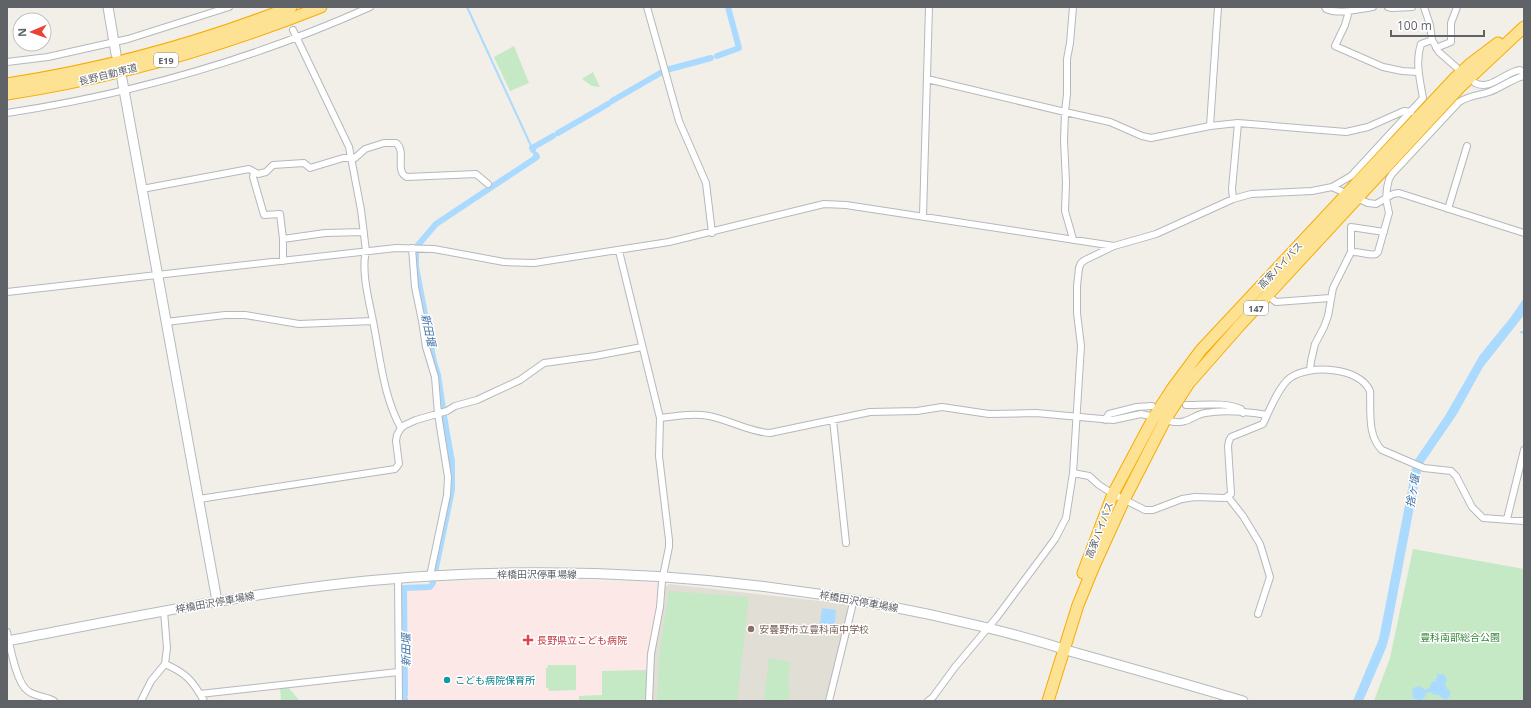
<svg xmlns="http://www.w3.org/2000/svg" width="1531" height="708" viewBox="0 0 1531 708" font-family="'Open Sans','Noto Sans JP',sans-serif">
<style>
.education{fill:#e1ded6}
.medical{fill:#fce8e6}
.green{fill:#c5e8c5}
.water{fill:#aadaff}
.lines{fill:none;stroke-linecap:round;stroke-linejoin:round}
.stream{stroke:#aadaff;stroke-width:2}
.canal{stroke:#aadaff;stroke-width:6}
.street-casing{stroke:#b5b8bc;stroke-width:8}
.secondary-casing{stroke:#b6babf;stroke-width:11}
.highway-casing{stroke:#f9ab00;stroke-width:13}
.street{stroke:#fff;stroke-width:6}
.secondary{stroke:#fff;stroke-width:9}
.highway{stroke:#fde293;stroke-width:11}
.education-dot{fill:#8d6e63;stroke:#fff;stroke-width:1.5}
.health-dot{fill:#e0444e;stroke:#fff;stroke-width:1.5}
.culture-dot{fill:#0f9aa8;stroke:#fff;stroke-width:1.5}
.labels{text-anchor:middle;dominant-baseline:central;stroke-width:3;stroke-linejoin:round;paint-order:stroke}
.shield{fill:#fff;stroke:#8f9295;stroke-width:1}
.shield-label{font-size:9px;font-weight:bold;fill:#5f6368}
.street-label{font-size:10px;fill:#5f6368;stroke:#fff}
.education-label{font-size:10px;fill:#785e54;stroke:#fff;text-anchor:start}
.park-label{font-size:10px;fill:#348238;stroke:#fff}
.health-label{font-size:10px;fill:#be3a42;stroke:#fff;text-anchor:start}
.culture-label{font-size:10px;fill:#0d838f;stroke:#fff;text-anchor:start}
.water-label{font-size:11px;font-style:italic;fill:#4174aa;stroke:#fff}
</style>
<rect width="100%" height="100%" fill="#f1efe8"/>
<path class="education" d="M669,584L847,604L849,607L827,701H651L653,652L665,600V587Z"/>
<path class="medical" d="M558,580L659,583L653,630L648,651L646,701H407V590L433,587L435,582Z"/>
<path class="green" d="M514,46L529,83L510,91L494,57Z
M593,72L600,87L592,86L582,79Z
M1413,549L1524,569V701H1374L1390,658Z
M669,591L749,597L737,701H657L659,655Z
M769,658L790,662L788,689H790L789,701H764Z
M548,665H576V690L549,691L548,688H546V668L548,667Z
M647,670L646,701H579V696L602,695V671Z
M288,687L299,700L281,701L280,688Z"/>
<path class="water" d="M1524,298V315L1483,367L1457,414L1422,465L1390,633L1386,648L1363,701H1353L1379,639L1412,469L1415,460L1445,416L1480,355L1511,317Z
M822,608L836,610L834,632L819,630Z
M1437,674L1444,675L1447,679L1445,684L1447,689L1450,691V696L1445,700L1442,697H1441L1439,695H1435L1430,692L1426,693L1425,697L1421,700L1414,699L1412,695L1413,688L1419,686L1425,690L1429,688L1432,682L1436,681L1435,679L1437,678Z"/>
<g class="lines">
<path class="stream" d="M467,7L532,148
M1521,332L1524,333"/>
<path class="canal" d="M717,56L739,48L728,7
M670,69L711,58
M612,101L662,72
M558,133L608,104
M533,150L532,148L553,136
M418,245L436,224L537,157L536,155
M416,251V267L434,362L438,375L443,409
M436,568L452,490V462L444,416
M405,694L404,588L430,587L433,583
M405,699V701"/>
<defs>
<path id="street" d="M647,7L679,121L706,183L712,233
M1073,7L1070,43L1067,59V94L1065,112L1064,140L1066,183L1065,211L1073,239
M1325,7L1326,9C1340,15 1358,9 1373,7
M1388,7L1392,8L1412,7
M1424,7L1430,25L1432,40L1439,52L1456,67
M1349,11L1345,25L1335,46L1383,67L1402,71L1418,72
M293,30L349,147L361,210L366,251C361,271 369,301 373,321C380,356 383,396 401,428
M1436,48L1451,42V23L1457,7
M7,62L48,57L128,39L229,7
M927,79L1065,112L1110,122L1142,136L1151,138L1210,126L1238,123L1346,132L1368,127L1404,111L1411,112
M1475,83C1490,91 1505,72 1520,70L1524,73
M7,113C132,94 254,59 370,7
M1210,126L1218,7
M254,173L253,177L264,215L280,214L283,239V261
M1332,187L1368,203L1376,204L1393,194L1399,193L1524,233
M142,189L249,169L258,174L266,172L273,165L304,163L310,168L343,158H355L365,149L384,143H396C407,151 394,172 407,177L476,174L488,184
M1233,199L1232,189L1238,123
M1448,209L1467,146
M923,216L929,7
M283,239L325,233L364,232
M412,248L415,287L422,321L426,347L435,377L438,414L448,477L447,495L430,576
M619,251L660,418L659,456L669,540V547L662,581L660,607L651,654L649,701
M1351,252V227L1384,232
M7,292L396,248L434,249L504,262L534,263L669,242L824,204L846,205L1114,246
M1267,295L1276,302L1330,298
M166,322L225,315H245L299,324L373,321
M1310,370L1311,361L1315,344L1324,327L1328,316L1333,288L1351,252C1360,251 1368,256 1376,254L1378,252L1389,213L1386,199L1387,188L1389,179L1392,174L1459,102C1471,95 1477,96 1489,92C1501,88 1511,79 1524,76
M1186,405C1204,405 1224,402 1241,409L1243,413
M660,418C676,416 693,413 709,416C730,420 749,432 770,433L870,412L917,411L942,407L989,414L1036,413L1113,420L1141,414L1155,417
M833,420L846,543
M1105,420L1109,414L1137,407L1152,406
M1164,420C1171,421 1178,424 1185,421C1192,419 1198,414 1205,413C1223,410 1249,412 1267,415
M1073,473L1089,476L1099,485L1113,494L1145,510H1153L1182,499L1195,497L1225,498L1231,494L1228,446L1229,441L1231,437L1263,424C1269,411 1279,386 1290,378C1309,364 1360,367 1370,391C1371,410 1367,436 1382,450L1424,468L1451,471L1456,476L1472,507L1483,518L1524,521
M1228,497L1243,516L1260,544L1270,577L1258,614
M199,499L395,469L399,464L396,441L397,435L401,428L405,425L416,420L447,411L455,406L477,400L520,380L544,363L595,356L642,347
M1507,519L1524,450
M398,578L399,701
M7,632C10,646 16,683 28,691C36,697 46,696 54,701
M165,664C186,673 193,681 204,701
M200,694L398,672
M141,701L151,681L165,664L167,648L164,611
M829,701L854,599
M928,701L933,697L955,667L997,617L1055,539L1066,518L1073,473L1081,346L1077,313V286L1079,268L1081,263L1085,260L1114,246L1156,234L1233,199L1251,194L1312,191L1332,187L1351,176L1423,98C1420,80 1415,62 1421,44L1432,40"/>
<path id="secondary" d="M108,7L116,54
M122,79L217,601
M7,641C148,614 288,584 431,576C618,565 806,583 988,628C1017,635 1045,643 1073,652C1130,668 1186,684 1243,701"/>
<path id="highway" d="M7,84C104,69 200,43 291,7
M7,94C115,78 220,47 321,7
M1083,573L1113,494L1154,417L1172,389L1201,350L1455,78L1469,65L1498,43
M1048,701L1078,605L1094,566L1124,500L1165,420L1189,383L1240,325L1460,87L1524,27"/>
</defs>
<use href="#street" class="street-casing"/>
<use href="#secondary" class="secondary-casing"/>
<use href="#highway" class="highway-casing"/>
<use href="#street" class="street"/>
<use href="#secondary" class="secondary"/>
<use href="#highway" class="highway"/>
</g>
<circle class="education-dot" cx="751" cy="629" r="4"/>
<path class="health-dot" d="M526 634h4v4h4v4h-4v4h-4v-4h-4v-4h4z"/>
<circle class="culture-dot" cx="447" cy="680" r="4"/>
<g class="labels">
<g class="shield">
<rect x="154" y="53" width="24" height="14" rx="3"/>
<rect x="1244" y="301" width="24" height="14" rx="3"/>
</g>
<g class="shield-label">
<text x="166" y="60">E19</text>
<text x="1256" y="308">147</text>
</g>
<g class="street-label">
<text transform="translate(108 74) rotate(-14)">長野自動車道</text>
<text transform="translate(1280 265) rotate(-47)">高家バイパス</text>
<text transform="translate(1099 530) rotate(-69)">高家バイパス</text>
<text x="537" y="574">梓橋田沢停車場線</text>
<text transform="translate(859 601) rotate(10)">梓橋田沢停車場線</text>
<text transform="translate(215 602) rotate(-10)">梓橋田沢停車場線</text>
</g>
<g class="education-label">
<text x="759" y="629">安曇野市立豊科南中学校</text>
</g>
<g class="park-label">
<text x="1460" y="637">豊科南部総合公園</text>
</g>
<g class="health-label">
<text x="537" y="640">長野県立こども病院</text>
</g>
<g class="culture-label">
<text x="455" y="680">こども病院保育所</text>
</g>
<g class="water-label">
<text transform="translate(429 330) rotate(78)">新田堰</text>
<text transform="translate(1412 491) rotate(-80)">捨ヶ堰</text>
<text transform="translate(405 650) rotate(-90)">新田堰</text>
</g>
</g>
<rect width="1531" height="708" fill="none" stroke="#5f6368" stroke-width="16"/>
<g transform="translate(32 32) rotate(268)"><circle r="19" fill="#ffffff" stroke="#bfc1c3"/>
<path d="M0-3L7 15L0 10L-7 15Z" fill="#ea4335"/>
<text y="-6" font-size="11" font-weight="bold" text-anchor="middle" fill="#5f6368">N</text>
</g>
<path d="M1391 30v6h93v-6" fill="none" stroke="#5f6368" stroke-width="2"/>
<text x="1397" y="30" font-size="12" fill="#5f6368" stroke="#ffffff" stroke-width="3" paint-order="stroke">100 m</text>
</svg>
